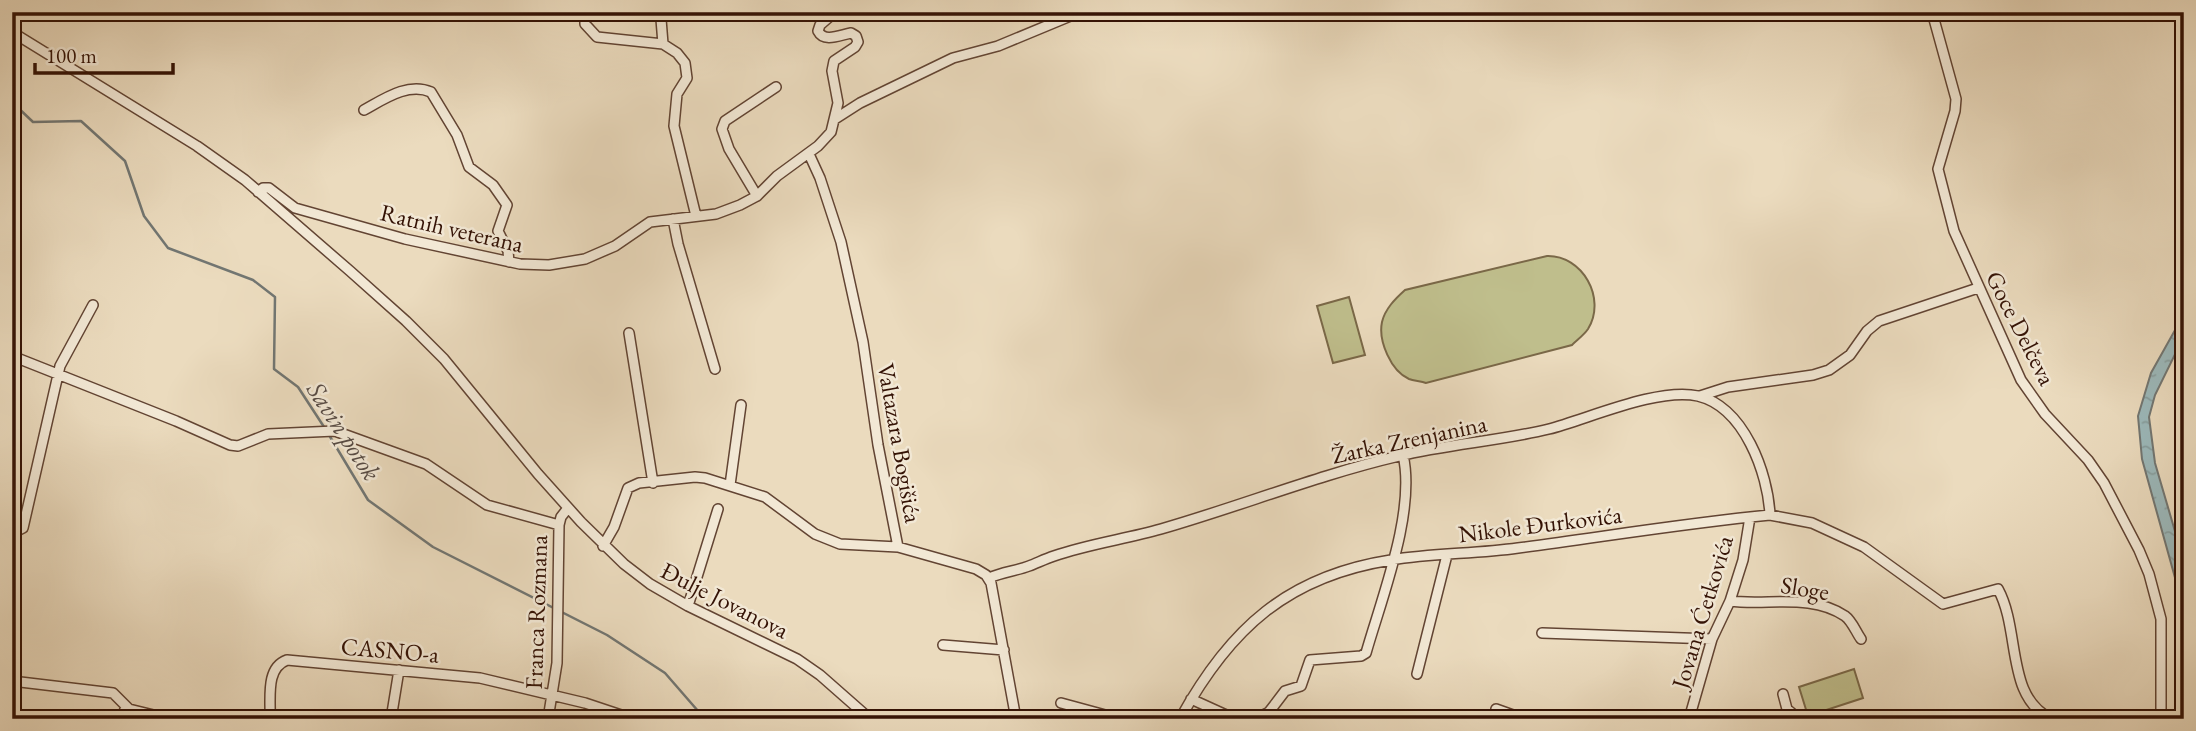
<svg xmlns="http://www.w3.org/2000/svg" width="2196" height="731" viewBox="0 0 2196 731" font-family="'EB Garamond',serif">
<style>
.grass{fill:#bfbe8c;stroke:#7a6848;stroke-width:2}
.water{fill:url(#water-ripples);stroke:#727672;stroke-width:2}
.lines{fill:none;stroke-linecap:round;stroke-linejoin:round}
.stream{stroke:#727672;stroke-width:2.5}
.minor-casing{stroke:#624433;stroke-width:12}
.minor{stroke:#f2e8d5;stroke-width:9}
.labels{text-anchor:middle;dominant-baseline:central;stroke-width:5;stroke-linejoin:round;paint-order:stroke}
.street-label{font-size:24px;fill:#341205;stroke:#f2e8d5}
.water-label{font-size:26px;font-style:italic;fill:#584c45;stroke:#f2e8d5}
</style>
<defs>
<pattern id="water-ripples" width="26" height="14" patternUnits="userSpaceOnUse" patternTransform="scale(1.75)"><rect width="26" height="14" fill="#9cb9bb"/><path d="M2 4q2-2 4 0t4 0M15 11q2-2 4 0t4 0" fill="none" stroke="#879e9f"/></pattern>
</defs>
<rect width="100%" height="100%" fill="#ebdbbe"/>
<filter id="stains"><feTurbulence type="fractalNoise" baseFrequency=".00286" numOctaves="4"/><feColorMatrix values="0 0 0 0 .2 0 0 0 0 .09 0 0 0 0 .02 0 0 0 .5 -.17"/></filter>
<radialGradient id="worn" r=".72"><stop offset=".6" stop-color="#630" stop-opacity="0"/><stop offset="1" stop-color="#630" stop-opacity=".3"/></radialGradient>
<path class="grass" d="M1547,256C1582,255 1607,298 1588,329C1584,335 1577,340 1572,345L1426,383C1421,381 1414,381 1409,379C1391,371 1378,341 1382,322C1385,309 1395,299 1405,290Z
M1349,297L1365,355L1333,363L1317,306Z
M1854,669L1863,698L1808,716L1799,687Z"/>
<path class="water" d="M2184,314V336L2155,395L2149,417L2155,463L2184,562V610L2142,459L2138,416L2151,373Z"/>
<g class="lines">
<path class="stream" d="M12,102L33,122L81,121L125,161L144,216L168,248L253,280L275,297L274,369L298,387L326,430
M329,435L368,500L433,547L607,635L665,673L705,719"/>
<defs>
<path id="minor" d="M585,12V24L597,37L663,44L677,53L685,63L687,78L677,94L674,126L696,216
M1932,12L1956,99L1955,111L1938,169L1954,231L2021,380L2045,414L2088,460L2104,483L2139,550L2149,574L2161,619V719
M12,32L197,146L245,180L350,271L406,321L444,359L538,474L581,522L624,564L650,584L688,606L797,659L820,675L870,719
M663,44L661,19L664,12
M364,110C384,99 408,82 431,92L457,135L469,167L493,185L507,205L498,231L508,251L509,262
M835,119L860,103L953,58L998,46L1080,12
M809,154L820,178L841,242L863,342L878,445L898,547
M258,192L263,188H269L295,208L405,239L520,264L549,265L585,259L615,246L650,222L716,214L740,205L757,196L777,176L818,146L831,132L838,103L832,71L834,61L855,47L858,42L856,36L851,33C840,35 824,43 818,31L820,25L835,12
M757,196L729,149L722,129L725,121L776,87
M673,219L678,244L715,369
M629,333L653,483
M12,356L176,421L230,445L238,446L268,434L335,431L426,464L487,505L559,525
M1700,396L1728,387L1813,375L1829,370L1850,355L1867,331L1879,321L1978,288
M730,485L741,405
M12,530H19L23,528L60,366L93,305
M603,546L614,527L628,488L639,483L695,477L705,478L765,497L815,534L840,544L898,547L976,569L986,575L991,583L1016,719
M989,578C1002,572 1016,571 1029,566C1037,563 1045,559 1054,556C1088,544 1126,539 1161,529C1241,506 1318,475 1399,456C1448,444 1500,441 1549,429C1588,419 1658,387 1698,396C1744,407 1768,473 1770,515
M1730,601C1767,606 1811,593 1845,616C1852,621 1856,632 1861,639
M688,606L718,509
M1542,633L1712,639
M943,645L1004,650
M1417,674L1447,555
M12,681L113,693L129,709L170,719
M1783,694L1787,709L1799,719
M1191,699L1235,719
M1061,703L1120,719
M1496,709L1524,719
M121,719L126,707
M270,719C271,699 265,668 287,660L480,678L585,703L633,719
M391,719L399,670
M548,719L557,663L559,525L561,517L568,508
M661,719H677
M1180,719C1230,628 1288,576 1391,560C1433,553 1476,554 1518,548C1602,537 1686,523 1770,515L1812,523L1864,547L1943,604L1998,589C2021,631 2005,698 2052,719
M1255,719L1269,712L1285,691L1301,686L1310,660L1361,656L1366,653C1382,597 1416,511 1403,455
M1689,719L1712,639L1730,601L1743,560L1750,517"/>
</defs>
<use href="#minor" class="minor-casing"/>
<use href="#minor" class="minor"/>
</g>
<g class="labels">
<g class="street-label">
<text transform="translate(452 228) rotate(13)">Ratnih veterana</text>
<text transform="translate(2021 328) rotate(63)">Goce Delčeva</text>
<text transform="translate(1409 439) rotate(-12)">Žarka Zrenjanina</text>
<text transform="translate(900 443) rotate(80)">Valtazara Bogišića</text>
<text transform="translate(1540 524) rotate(-7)">Nikole Đurkovića</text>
<text transform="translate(1805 588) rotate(9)">Sloge</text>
<text transform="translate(725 600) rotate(27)">Đulje Jovanova</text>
<text transform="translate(536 612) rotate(-88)">Franca Rozmana</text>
<text transform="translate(1702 612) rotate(-73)">Jovana Ćetkovića</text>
<text transform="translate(390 650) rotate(5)">CASNO-a</text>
</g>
<g class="water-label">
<text transform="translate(344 431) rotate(57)">Savin potok</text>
</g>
</g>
<rect width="2196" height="731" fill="none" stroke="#ebdbbe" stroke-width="42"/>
<rect x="14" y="14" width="2168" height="703" fill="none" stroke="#341205" stroke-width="3.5"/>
<rect x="21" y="21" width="2154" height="689" fill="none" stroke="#341205" stroke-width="2"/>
<path d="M35 63v10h138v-10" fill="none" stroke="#341205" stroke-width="3.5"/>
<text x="46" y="63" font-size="21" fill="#341205" stroke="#f2e8d5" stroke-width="5" paint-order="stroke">100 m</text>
<rect width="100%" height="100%" filter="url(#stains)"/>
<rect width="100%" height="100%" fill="url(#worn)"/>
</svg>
